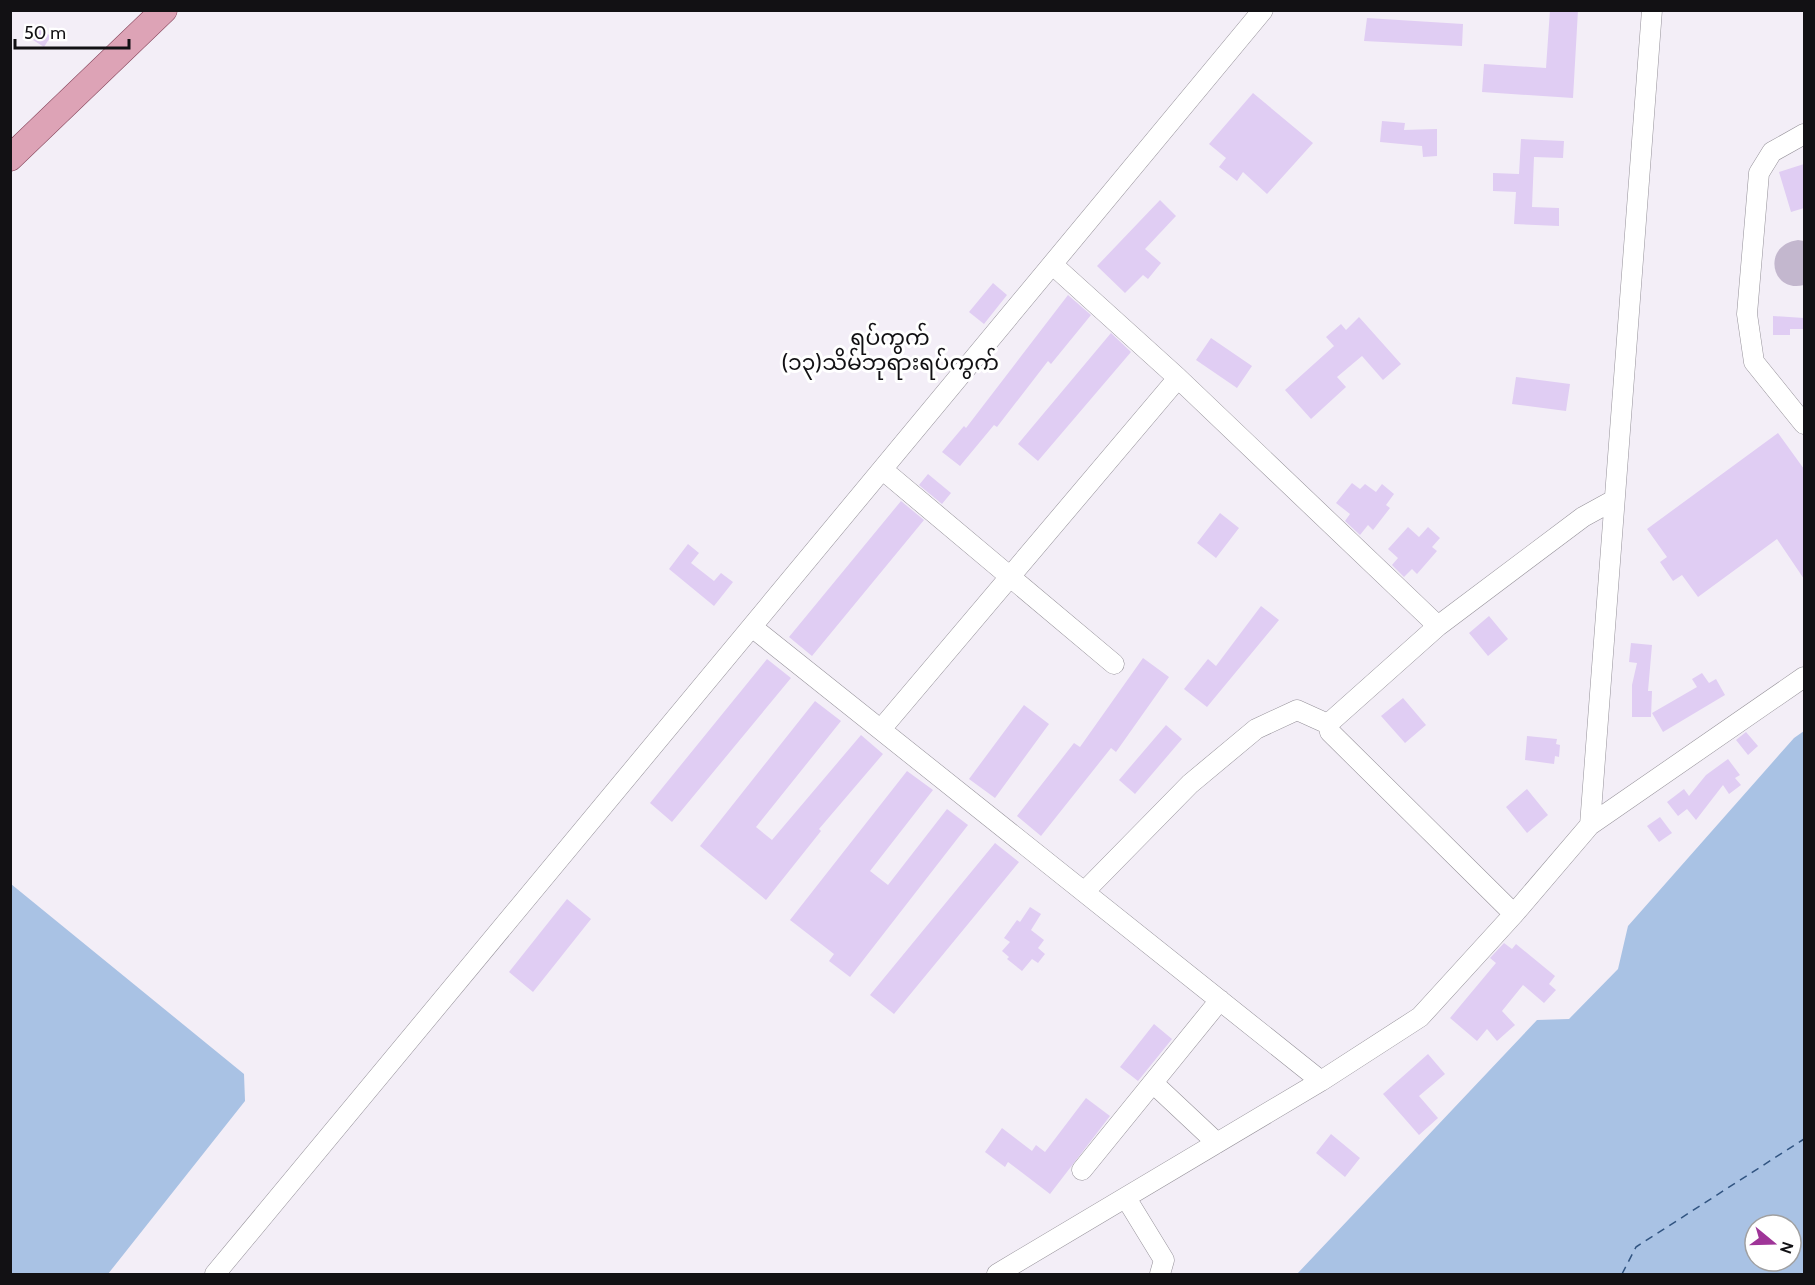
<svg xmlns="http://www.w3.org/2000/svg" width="1815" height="1285" viewBox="0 0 1815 1285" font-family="Cabin,'Noto Sans Myanmar',sans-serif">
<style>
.green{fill:#c3b7ce}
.water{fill:#a9c2e4;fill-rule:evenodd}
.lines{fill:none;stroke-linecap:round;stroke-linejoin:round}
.ferry{stroke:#315481;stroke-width:1.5;stroke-dasharray:8 6;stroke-linecap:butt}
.building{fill:#e0cdf3}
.minor-casing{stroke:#959199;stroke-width:21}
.major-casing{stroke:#88485e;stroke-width:27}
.minor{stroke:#fff;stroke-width:20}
.major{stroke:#dda3b6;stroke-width:26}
.labels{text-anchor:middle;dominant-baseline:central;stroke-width:6;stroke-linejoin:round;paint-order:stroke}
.quarter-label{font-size:22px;fill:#121114;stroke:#fff}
</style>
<rect width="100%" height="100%" fill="#f3eef7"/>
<path class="green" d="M1798,240L1804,241V285C1771,294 1761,245 1798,240Z"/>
<path class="water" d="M1804,731V1274H1297L1537,1020L1569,1019L1618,969L1628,926L1794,738ZM1755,1225H1791V1261H1755Z
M11,884L244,1074L245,1101L108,1274H11Z"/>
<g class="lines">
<path class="ferry" d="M1622,1274L1636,1247L1804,1139"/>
</g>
<path class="building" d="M1550,10H1578L1573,98L1482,92L1484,64L1546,68Z
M1367,18L1463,24L1462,46L1364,41Z
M39,29L51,36L44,47L33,40Z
M1253,93L1313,143L1267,194L1243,172L1237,181L1219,167L1226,158L1209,144Z
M1382,121L1405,123L1404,130L1437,129V156L1423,157L1422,146L1380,142Z
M1521,139L1564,141L1563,158L1534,157L1532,207L1559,208V226L1514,224L1516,192L1493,191V173L1519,174Z
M1804,164V208L1791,212L1779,172Z
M1160,200L1176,216L1145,249L1161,263L1148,279L1143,275L1125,293L1097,266Z
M993,283L1007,295L984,324L969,312Z
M1068,295L1091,315L1051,364L1048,361L997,427L994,425L960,466L942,452L964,426L966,428Z
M1773,316L1804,318V329H1790V335H1773Z
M1359,317L1401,364L1383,380L1362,356L1337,377L1346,387L1311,419L1285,390L1334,346L1326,337L1341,324L1346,330Z
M1111,333L1131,352L1038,461L1018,444Z
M1211,338L1252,366L1237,388L1196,360Z
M1516,377L1570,384L1566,411L1512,404Z
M1778,433L1804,469V579L1777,539L1698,597L1682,575L1673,581L1660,562L1667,557L1647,529Z
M928,474L951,493L942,504L919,485Z
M1352,483L1360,489L1365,484L1376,492L1382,484L1394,494L1386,505L1390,508L1373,530L1368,525L1360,535L1345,521L1350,514L1336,503Z
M901,501L924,520L812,656L789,637Z
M1220,513L1239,528L1216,558L1197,543Z
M1408,527L1419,537L1428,527L1440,538L1432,547L1437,551L1417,574L1412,569L1404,577L1392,565L1398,558L1388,549Z
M688,544L699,553L691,563L714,581L721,573L733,582L714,606L669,569Z
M1261,606L1279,620L1207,707L1184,689L1208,659L1216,666Z
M1489,616L1508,639L1488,656L1469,633Z
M1631,643L1652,645L1648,691H1652L1651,717H1632V685L1637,663L1629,662Z
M1143,658L1169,677L1116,752L1111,748L1041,836L1017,816L1074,743L1080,747Z
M767,659L791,678L672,822L650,803Z
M1702,673L1709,683L1716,679L1725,695L1663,732L1652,713L1697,687L1692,679Z
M1403,698L1426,725L1405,743L1381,716Z
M815,701L841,721L756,827L772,840L861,735L883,754L819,829L821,831L766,900L700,846Z
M1024,705L1049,724L995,798L969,779Z
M1166,725L1182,739L1135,794L1119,780Z
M1746,732L1758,746L1748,755L1736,740Z
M1527,736L1557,739L1556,744L1560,745L1559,757L1555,756L1554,764L1525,760Z
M1728,759L1740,775L1735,778L1741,785L1729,794L1723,785L1696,820L1687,809L1678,816L1667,802L1684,789L1689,796L1706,775Z
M907,771L933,790L870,871L888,885L947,809L968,825L850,977L829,961L834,954L790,920Z
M1527,789L1548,815L1527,833L1506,807Z
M1660,817L1672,833L1659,842L1647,826Z
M995,843L1019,862L894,1014L870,995Z
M567,899L591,919L533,992L509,972Z
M1030,907L1041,914L1031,930L1044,940L1038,948L1045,954L1038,963L1032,959L1022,971L1007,959L1009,957L1002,951L1010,942L1004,938L1017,920L1020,922Z
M1504,943L1512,949L1516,944L1555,976L1549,984L1556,990L1544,1003L1523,985L1502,1011L1515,1025L1497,1041L1487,1029L1477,1041L1450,1018L1496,963L1490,958Z
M1154,1024L1172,1039L1138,1081L1120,1067Z
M1428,1054L1445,1074L1419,1096L1438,1118L1419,1135L1383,1094Z
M1086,1098L1110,1116L1050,1194L1008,1162L1005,1167L985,1152L1002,1128L1032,1151L1036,1145L1045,1152Z
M1331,1134L1360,1158L1345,1177L1316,1153Z"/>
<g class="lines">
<defs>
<path id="minor" d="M1804,134L1772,152L1759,173L1747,314L1754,362L1804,424
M1053,265L1178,378L1438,626
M883,470L1114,664
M752,627L1321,1081
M882,728L1178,378
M1590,825L1652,10
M1084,892L1190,784L1256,729L1297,710L1328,724
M1514,914L1330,732L1328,724L1438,626L1583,517L1614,500
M1153,1083L1217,1143
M1082,1170L1220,1000
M1126,1198L1164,1260L1160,1274
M215,1274L1263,10
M997,1274L1321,1081L1420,1017L1514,914L1590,825L1804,677"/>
<path id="major" d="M10,158L164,10"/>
</defs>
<use href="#minor" class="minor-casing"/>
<use href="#major" class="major-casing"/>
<use href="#minor" class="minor"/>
<use href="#major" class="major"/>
</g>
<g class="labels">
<g class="quarter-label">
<text x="890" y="337">ရပ်ကွက်<tspan x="890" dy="25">(၁၃)သိမ်ဘုရားရပ်ကွက်</tspan></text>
</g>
</g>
<rect width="1815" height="1285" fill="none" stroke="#121114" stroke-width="24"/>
<g transform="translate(1773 1243) rotate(109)"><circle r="28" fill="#ffffff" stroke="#a0a0a1" stroke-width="1.5"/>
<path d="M0-4.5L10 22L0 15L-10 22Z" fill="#9f3598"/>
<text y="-9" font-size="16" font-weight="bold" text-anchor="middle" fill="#121114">N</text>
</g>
<path d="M15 39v9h114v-9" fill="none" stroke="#121114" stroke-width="3"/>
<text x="24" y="39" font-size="18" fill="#121114" stroke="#ffffff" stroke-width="4.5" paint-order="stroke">50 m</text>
</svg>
